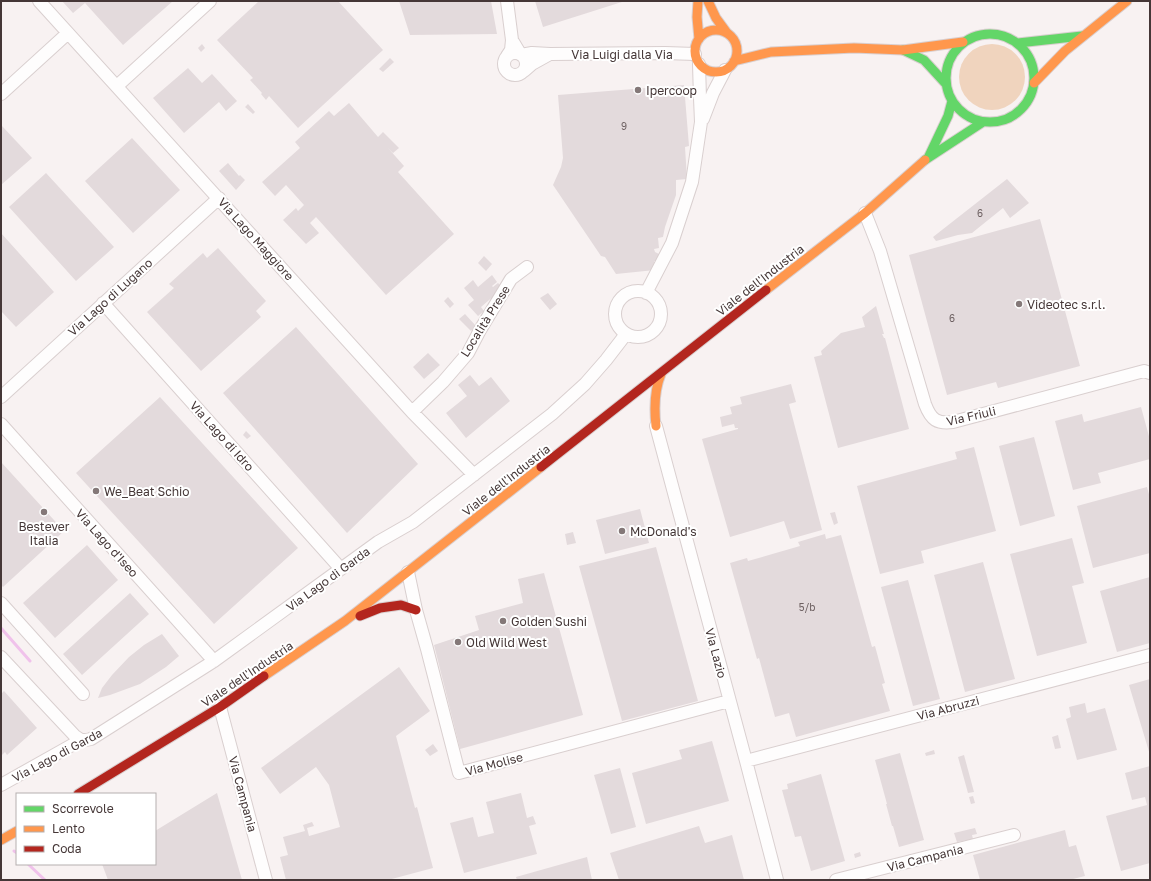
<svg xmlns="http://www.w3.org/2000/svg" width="1151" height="881" viewBox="0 0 1151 881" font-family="'Golos Text',sans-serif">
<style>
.green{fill:#f0d4be}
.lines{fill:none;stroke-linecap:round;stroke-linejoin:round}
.stream{stroke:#f0c2eb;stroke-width:3}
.building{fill:#e3dadc}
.street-casing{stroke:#d9cfcf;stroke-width:14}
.fast-casing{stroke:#d9cfcf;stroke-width:11}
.slow-casing{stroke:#d9cfcf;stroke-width:11}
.jam-casing{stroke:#d9cfcf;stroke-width:11}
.street{stroke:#fefdfd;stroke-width:12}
.fast{stroke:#63d668;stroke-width:9}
.slow{stroke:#ff974d;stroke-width:9}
.jam{stroke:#b3261e;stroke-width:9}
.poi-dot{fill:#847878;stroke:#fff;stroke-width:1.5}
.labels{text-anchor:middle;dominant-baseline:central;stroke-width:4;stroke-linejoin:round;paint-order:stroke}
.number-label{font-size:10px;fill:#6d6061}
.street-label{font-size:12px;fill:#453737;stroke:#fff}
.poi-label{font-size:12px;fill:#453737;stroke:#fff;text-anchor:start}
</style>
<rect width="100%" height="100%" fill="#f8f2f2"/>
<path class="green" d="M959 77a33 33 0 1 1 66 0a33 33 0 1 1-66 0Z"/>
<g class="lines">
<path class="stream" d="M1,628L30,661
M14,851L17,853
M28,864L45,880"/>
</g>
<path class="building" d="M62,1H173L123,45L85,3L73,13Z
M259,1H338L383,50L298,128L269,96L266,100L261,94L262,93L250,80L253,78L217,40Z
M399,1H491L497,34L410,35Z
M535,1H625L543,27Z
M202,44L205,48L201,52L198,48Z
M390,58L394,62L383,72L379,69Z
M188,68L202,83L212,74L237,101L226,111L219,102L184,133L153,98Z
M684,85L689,146L685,147L687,179L676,180V195L665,227L663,237L658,238L659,248L654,249L655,252L659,254V261H654L655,270L616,274L605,257L601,256L553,185L561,167L563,158L558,95Z
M349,103L378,137L383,132L399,148L393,153L388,148L404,166L398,172L454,234L386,295L316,217L310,223L319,233L306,244L283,220L296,208L298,211L304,205L286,185L275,196L262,182L300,148L295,142L329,111L334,116Z
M248,104L255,112L253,114L245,107Z
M2,126L32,158L1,185V127Z
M132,138L180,190L133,233L85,181Z
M228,163L239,176L240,175L245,180L236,190L219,171Z
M46,173L114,247L76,281L9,207Z
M1007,179L1029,203L1010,218L1003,208L972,233L958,235L936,241L933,237Z
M1040,219L1080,366L998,388L996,382L947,395L909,255Z
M1,233L54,292L16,327L1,311Z
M218,248L266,301L256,311L261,317L201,371L147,312L174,288L169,284L203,253L207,258Z
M484,256L492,264L486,271L478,263Z
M492,275L497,282L492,286L493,287L498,283L503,288L481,307L484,311L478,316L468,305L474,300L464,288L473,280L478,287Z
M548,293L557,304L550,310L540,298Z
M448,297L454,304L450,308L444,301Z
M876,306L884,334H882L884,338H885L909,429L838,448L814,357L822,355L821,351L841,333L865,327L862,317Z
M465,314L476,326L471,331L459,319Z
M296,327L418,464L347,533L223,393Z
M428,353L440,365L424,379L413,367Z
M470,375L479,386L491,377L510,401L466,438L446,413L467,396L458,385Z
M791,384L796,402L789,404L822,530L790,539L784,521L730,537L702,439L738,429V428H735L734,424L722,427L720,417L732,414L730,407L742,404L740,397Z
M160,397L298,548L214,624L76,473Z
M1141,407L1150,440V459L1098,473L1101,483L1073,490L1055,421L1082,414L1084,422Z
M246,431L251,436L247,439L243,435Z
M1034,437L1055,516L1020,526L999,446Z
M974,447L996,531L921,551L924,563L880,574L857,486L957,459L955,452Z
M1,462L64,531L3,587L1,585Z
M1147,487L1150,498V553L1093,568L1077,506Z
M640,509L649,543L605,554L596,520Z
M835,512L838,523L834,525L830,513Z
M573,532L576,543L567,545L565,534Z
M825,534L826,539L841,535L872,647L875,646L885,683L882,684L890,711L796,737L789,713L775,717L759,658L757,659L730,563L747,558L748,561L800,546L798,542Z
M1072,538L1084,583L1072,586L1087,643L1037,656L1010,554Z
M87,545L118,580L55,638L23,603Z
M656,547L698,701L622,721L579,566Z
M983,562L1015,679L965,692L934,575Z
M544,573L583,715L460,749L434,645L479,630L475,616L523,603L518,579Z
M1150,577V643L1117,652L1100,591Z
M908,580L940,699L913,706L881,587Z
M130,593L149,614L82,675L63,654Z
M162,634L179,656L166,667L140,684L110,695L98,698L102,688L112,675L129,657L144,645Z
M399,667L430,711L396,736L415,808L417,807L433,868L388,880H286L280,857L288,855L283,837L305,831L303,825L312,822L314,826L307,828L309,836L340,827L329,785L316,767L280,794L261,768Z
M1150,679V755L1129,685Z
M4,691L37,728L7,755L5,752L1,756V694Z
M1085,703L1087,713L1105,708L1117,750L1077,760L1066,719L1071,717L1069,707Z
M1058,735L1061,748L1055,749L1052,737Z
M712,741L729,801L646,824L632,773L682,759L679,750Z
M433,744L438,751L430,756L425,750Z
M934,750L935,754L926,756L925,753Z
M900,753L924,840L899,847L893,826H892L886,804H887L875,760Z
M964,755L974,792L968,793L958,757Z
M1150,766V863L1121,871L1106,816L1147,805L1145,797L1132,800L1125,773Z
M620,768L636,827L611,834L594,775Z
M821,774L845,861L811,871L801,836L795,837L782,790L788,789L787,784Z
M217,793L242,880H108L102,864H155V831Z
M521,793L527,818L533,816L536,824L529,826L537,854L464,873L450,823L473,817L478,837L494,833L486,802Z
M973,796L975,803L971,804L969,797Z
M699,826L705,843L732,835L744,880H619L610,853Z
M975,828L977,834L972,835L973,839L957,842L954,833Z
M1065,830L1069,847L1076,845L1085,876L1069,880H980L973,855Z
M860,852L861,856L855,858L854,854Z
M587,857L592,880H517L516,877Z"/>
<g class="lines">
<defs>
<path id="street" d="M39,1L412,412L474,475
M507,1L512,40
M504 64a11 11 0 1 1 22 0a11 11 0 1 1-22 0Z
M550,54L665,53L695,54
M507,56L511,50L512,40L521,55L532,53L550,54L532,64L524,71
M117,86L210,1
M1,94L68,33
M703,119L713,93L725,70
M865,213L880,251L925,404C931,420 937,424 953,422L1144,371L1150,373
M615 314a23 23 0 1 1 46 0a23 23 0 1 1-46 0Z
M646,293L672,243L692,182L701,122L700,98L699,64
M103,303L341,569
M1,397L219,198
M412,412L443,382L468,353L480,330L511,279L527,267
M1,424L214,661
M656,426L746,761L777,880
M408,572L416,610L427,649L459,773L729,701
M1,603L83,694
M1,657L75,736L81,740
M220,707L266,880
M746,761L1150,655
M1,785L81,740H86L91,739L214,661L378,542L413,522L552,414L585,384L606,360L626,334
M836,880L1014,835"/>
<path id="fast" d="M946 78a44 44 0 1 1 88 0a44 44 0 1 1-88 0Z
M1018,43L1082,36
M903,50L924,60L946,84
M929,156L948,116L952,101
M925,160L983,122"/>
<path id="slow" d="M698,1L697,17L699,39
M708,1L716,18L727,33
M695 51a21 21 0 1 1 42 0a21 21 0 1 1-42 0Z
M734,61L771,52L854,48L903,50L963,42
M1034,83L1065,51L1127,1
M766,290L865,213L925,160
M656,426C654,408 654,391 661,374
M264,676L345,621L541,467
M1,840L17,831"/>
<path id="jam" d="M541,467L766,290
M360,616L380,608L401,605L416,610
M78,794L220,707L264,676"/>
</defs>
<use href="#street" class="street-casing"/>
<use href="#fast" class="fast-casing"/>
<use href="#slow" class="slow-casing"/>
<use href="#jam" class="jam-casing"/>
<use href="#street" class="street"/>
<use href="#fast" class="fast"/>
<use href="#slow" class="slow"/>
<use href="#jam" class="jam"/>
</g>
<g class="poi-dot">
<circle cx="638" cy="90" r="4"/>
<circle cx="1019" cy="304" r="4"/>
<circle cx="96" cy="491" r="4"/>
<circle cx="44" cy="512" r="4"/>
<circle cx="622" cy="531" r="4"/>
<circle cx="503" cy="621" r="4"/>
<circle cx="458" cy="642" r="4"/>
</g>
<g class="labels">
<g class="number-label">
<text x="624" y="126">9</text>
<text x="980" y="213">6</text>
<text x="952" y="318">6</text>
<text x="807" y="607">5/b</text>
</g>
<g class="street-label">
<text x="622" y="54">Via Luigi dalla Via</text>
<text transform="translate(256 239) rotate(48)">Via Lago Maggiore</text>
<text transform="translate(760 280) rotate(-38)">Viale dell'Industria</text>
<text transform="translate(110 297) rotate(-42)">Via Lago di Lugano</text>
<text transform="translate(485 321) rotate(-58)">Località Prese</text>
<text transform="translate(971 416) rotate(-13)">Via Friuli</text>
<text transform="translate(222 436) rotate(48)">Via Lago di Idro</text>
<text transform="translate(506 480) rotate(-38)">Viale dell'Industria</text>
<text transform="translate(107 543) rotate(48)">Via Lago d'Iseo</text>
<text transform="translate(328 579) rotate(-36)">Via Lago di Garda</text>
<text transform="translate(716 653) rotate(75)">Via Lazio</text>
<text transform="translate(247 674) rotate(-34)">Viale dell'Industria</text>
<text transform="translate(948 708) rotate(-15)">Via Abruzzi</text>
<text transform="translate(57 755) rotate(-28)">Via Lago di Garda</text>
<text transform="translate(494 764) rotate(-15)">Via Molise</text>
<text transform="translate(243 794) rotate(75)">Via Campania</text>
<text transform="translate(925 858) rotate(-14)">Via Campania</text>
</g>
<g class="poi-label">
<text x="646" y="90">Ipercoop</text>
<text x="1027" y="304">Videotec s.r.l.</text>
<text x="104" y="491">We_Beat Schio</text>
<text x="44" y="526" text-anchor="middle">Bestever<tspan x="44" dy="14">Italia</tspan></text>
<text x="630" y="531">McDonald's</text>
<text x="511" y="621">Golden Sushi</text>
<text x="466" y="642">Old Wild West</text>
</g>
</g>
<rect width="1151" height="881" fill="none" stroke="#453737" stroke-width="4"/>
<rect x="16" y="793" width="140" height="72" fill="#ffffff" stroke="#b5afaf"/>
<rect x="24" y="806" width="20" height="6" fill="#63d668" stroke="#b5afaf"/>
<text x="52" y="813" font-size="12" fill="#453737">Scorrevole</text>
<rect x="24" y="826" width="20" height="6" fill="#ff974d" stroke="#b5afaf"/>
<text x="52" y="833" font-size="12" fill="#453737">Lento</text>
<rect x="24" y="846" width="20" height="6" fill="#b3261e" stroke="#b5afaf"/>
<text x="52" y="853" font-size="12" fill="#453737">Coda</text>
</svg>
